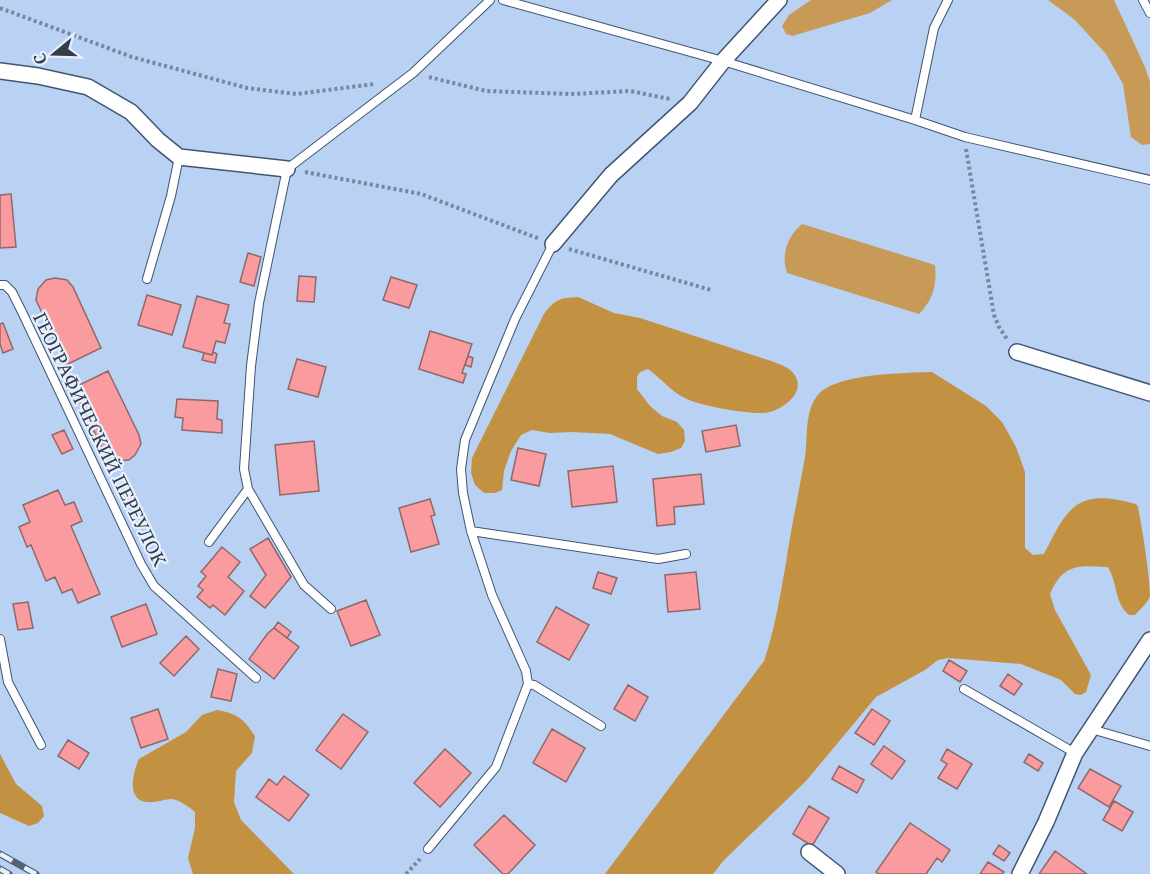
<svg xmlns="http://www.w3.org/2000/svg" width="1150" height="874" viewBox="0 0 1150 874" font-family="'Noto Serif',serif">
<style>
.green{fill:#c79b57}
.forest{fill:#c29142}
.building{fill:#f99b9f;stroke:#916869;stroke-width:1.5}
.lines{fill:none;stroke-linecap:round;stroke-linejoin:round}
.lane-casing{stroke:#415572;stroke-width:10}
.street-casing{stroke:#415572;stroke-width:18}
.path{stroke:#77879f;stroke-width:4;stroke-dasharray:3 3;stroke-linecap:butt}
.lane{stroke:#fff;stroke-width:8}
.street{stroke:#fff;stroke-width:15}
.rail-casing{stroke:#556274;stroke-width:7}
.rail{stroke:#e7f0fe;stroke-width:4.5;stroke-dasharray:14;stroke-linecap:butt}
.labels{text-anchor:middle;dominant-baseline:central;stroke-width:4.5;stroke-linejoin:round;paint-order:stroke}
.street-label{font-size:18px;fill:#343d4b;stroke:#e7f0fe}
</style>
<rect width="100%" height="100%" fill="#b9d1f2"/>
<path class="green" d="M811,0H892L870,13L792,36L786,34L782,26L789,15Z
M1048,0H1114L1145,67L1150,82V144L1142,145L1131,137L1123,84L1106,54L1075,20Z
M802,224L935,265C937,285 933,300 919,314L787,273C781,254 787,237 802,224Z"/>
<path class="forest" d="M578,297L614,313L640,318L774,362C781,365 789,367 794,374C808,393 780,412 763,413C747,414 703,406 689,400C673,394 662,379 648,369L640,372L637,377V389L650,406L662,416L677,422L684,430L685,441L681,448L671,452L658,454L610,434L572,432L550,433L532,430L521,435L511,451L504,471L502,490L495,493H484L475,485L471,473L472,458L544,314C555,299 560,298 578,297Z
M932,372L986,406L1002,422L1016,447L1025,472V548L1033,555L1044,554C1069,505 1077,488 1136,504L1138,507C1142,528 1150,576 1150,596C1147,604 1140,609 1135,615H1129C1114,602 1118,584 1108,567C1077,565 1063,564 1050,594L1055,610L1091,675L1086,692L1081,695L1075,694L1061,680L1021,664L948,658L938,660L925,670L876,697L806,781L724,860L713,874H605L764,661C775,629 780,596 786,563C791,529 798,496 804,463C809,442 803,415 817,396C834,373 906,373 932,372Z
M217,710C238,714 243,718 255,736L252,753L236,771L234,802L241,820L294,874H193L188,858L195,828V812C189,807 179,799 170,799C162,800 156,803 147,802C126,800 133,772 139,759L186,732L202,715Z
M0,754L16,784L42,806L44,816L38,823L29,826L0,813Z"/>
<path class="building" d="M11,194L16,247L0,248V195Z
M248,253L261,257L254,286L240,282Z
M299,276L316,277L314,302L297,301Z
M391,277L417,285L409,308L383,300Z
M55,278L67,280L73,287L101,348L66,365L36,300L38,289L46,280Z
M147,295L181,305L172,335L138,325Z
M197,296L229,305L224,323L230,324L225,343L216,341L212,355L183,347Z
M3,323L13,349L3,353L0,344V324Z
M430,331L472,344L462,373L466,374L463,383L419,369Z
M213,352L217,354L215,363L202,360L204,353L212,355Z
M468,356L473,358L471,367L465,365Z
M297,359L326,367L318,397L288,389Z
M108,371L139,435L141,444L135,455L129,460L117,461L106,456L73,388Z
M177,399L218,401L217,419L222,420V433L182,430L183,418L175,417Z
M736,425L740,446L706,452L702,431Z
M64,430L73,449L62,454L52,435Z
M314,441L319,491L280,495L275,445Z
M518,448L546,454L539,486L511,480Z
M613,466L617,502L572,507L568,471Z
M701,474L704,504L674,507L675,524L657,526L653,479Z
M58,490L65,505L74,502L82,521L71,526L100,594L78,603L72,589L62,593L55,577L46,581L31,545L27,547L19,527L30,522L23,505Z
M430,499L435,515L431,516L439,544L411,552L399,508Z
M268,538L291,577L265,608L250,596L266,575L250,549Z
M222,547L240,562L228,577L244,591L225,615L213,605L210,608L197,597L203,590L198,586L206,576L201,572Z
M598,572L617,578L611,594L593,588Z
M696,572L700,609L668,612L665,575Z
M366,600L380,635L351,646L337,611Z
M28,602L33,628L18,630L13,604Z
M146,604L157,634L122,647L111,617Z
M556,607L589,625L569,660L537,642Z
M278,622L291,632L287,638L274,628Z
M274,628L299,647L274,679L249,659L268,633Z
M186,636L199,649L174,676L160,663Z
M949,660L967,671L960,682L943,671Z
M218,669L237,674L231,701L211,697Z
M1008,674L1022,684L1014,695L1000,686Z
M628,685L648,697L635,721L614,709Z
M158,709L168,739L141,748L131,718Z
M872,709L890,721L874,745L855,733Z
M343,714L368,732L341,769L316,750Z
M552,729L585,748L566,782L533,763Z
M68,740L89,753L79,769L58,756Z
M884,746L905,761L892,779L871,764Z
M445,749L471,773L440,807L414,783Z
M947,749L972,764L957,789L938,778L947,764L941,760Z
M1029,754L1043,763L1038,771L1024,762Z
M839,766L864,780L857,793L832,779Z
M1090,769L1121,786L1109,807L1078,788Z
M284,776L309,795L289,821L256,797L269,779L277,785Z
M1114,801L1133,812L1122,831L1103,820Z
M809,806L829,818L812,846L793,834Z
M504,815L535,845L508,874H503L474,845Z
M910,823L950,850L942,862L937,858L926,874H879L876,872Z
M999,845L1010,853L1004,861L993,854Z
M1055,851L1087,874H1039Z
M988,862L1004,872L1002,874H980Z"/>
<g class="lines">
<defs>
<path id="lane" d="M503,0L723,61L915,120L965,137L1150,180
M1143,0L1150,13
M915,120L934,28L948,0
M147,279L171,196L179,157
M0,285H5L12,292L23,314L141,564L154,586L256,678
M471,531L658,559L686,554
M209,542L248,489
M331,609L304,585L248,489L244,469L251,366L259,303L287,169L413,73L490,0
M0,639L8,682L41,745
M528,684L534,685L601,726
M964,689L1075,753
M1091,729L1150,746
M428,849L496,767L528,684L526,671L492,595L471,531L463,493L461,469L465,440L515,319L553,244"/>
<path id="street" d="M0,71L38,76L88,87L131,112L158,140L179,157L287,169
M553,244L611,175L690,103L723,61L779,0
M1017,352L1150,393
M809,852L837,874
M1020,874L1046,822L1075,753L1150,640"/>
</defs>
<use href="#lane" class="lane-casing"/>
<use href="#street" class="street-casing"/>
<path class="path" d="M0,8L132,57L247,88L296,94L375,84
M429,77L486,91L571,94L630,91L670,99
M966,149L994,315L999,327L1007,339
M305,172L421,194L540,239
M569,249L711,290
M406,874L420,859"/>
<use href="#lane" class="lane"/>
<use href="#street" class="street"/>
<defs>
<path id="rail" d="M0,854L36,874
M0,869L9,874"/>
</defs>
<use href="#rail" class="rail-casing"/>
<use href="#rail" class="rail"/>
</g>
<g class="labels">
<g class="street-label">
<text transform="translate(100 439) rotate(64)">ГЕОГРАФИЧЕСКИЙ ПЕРЕУЛОК</text>
</g>
</g>
<g transform="translate(54 54) rotate(251)" stroke="#e7f0fe" stroke-width="4.5" paint-order="stroke">
<path d="M0-4.5L10 22L0 15L-10 22Z" fill="#343d4b"/>
<text y="-9" font-size="16" font-weight="bold" text-anchor="middle" fill="#343d4b">С</text>
</g>
</svg>
